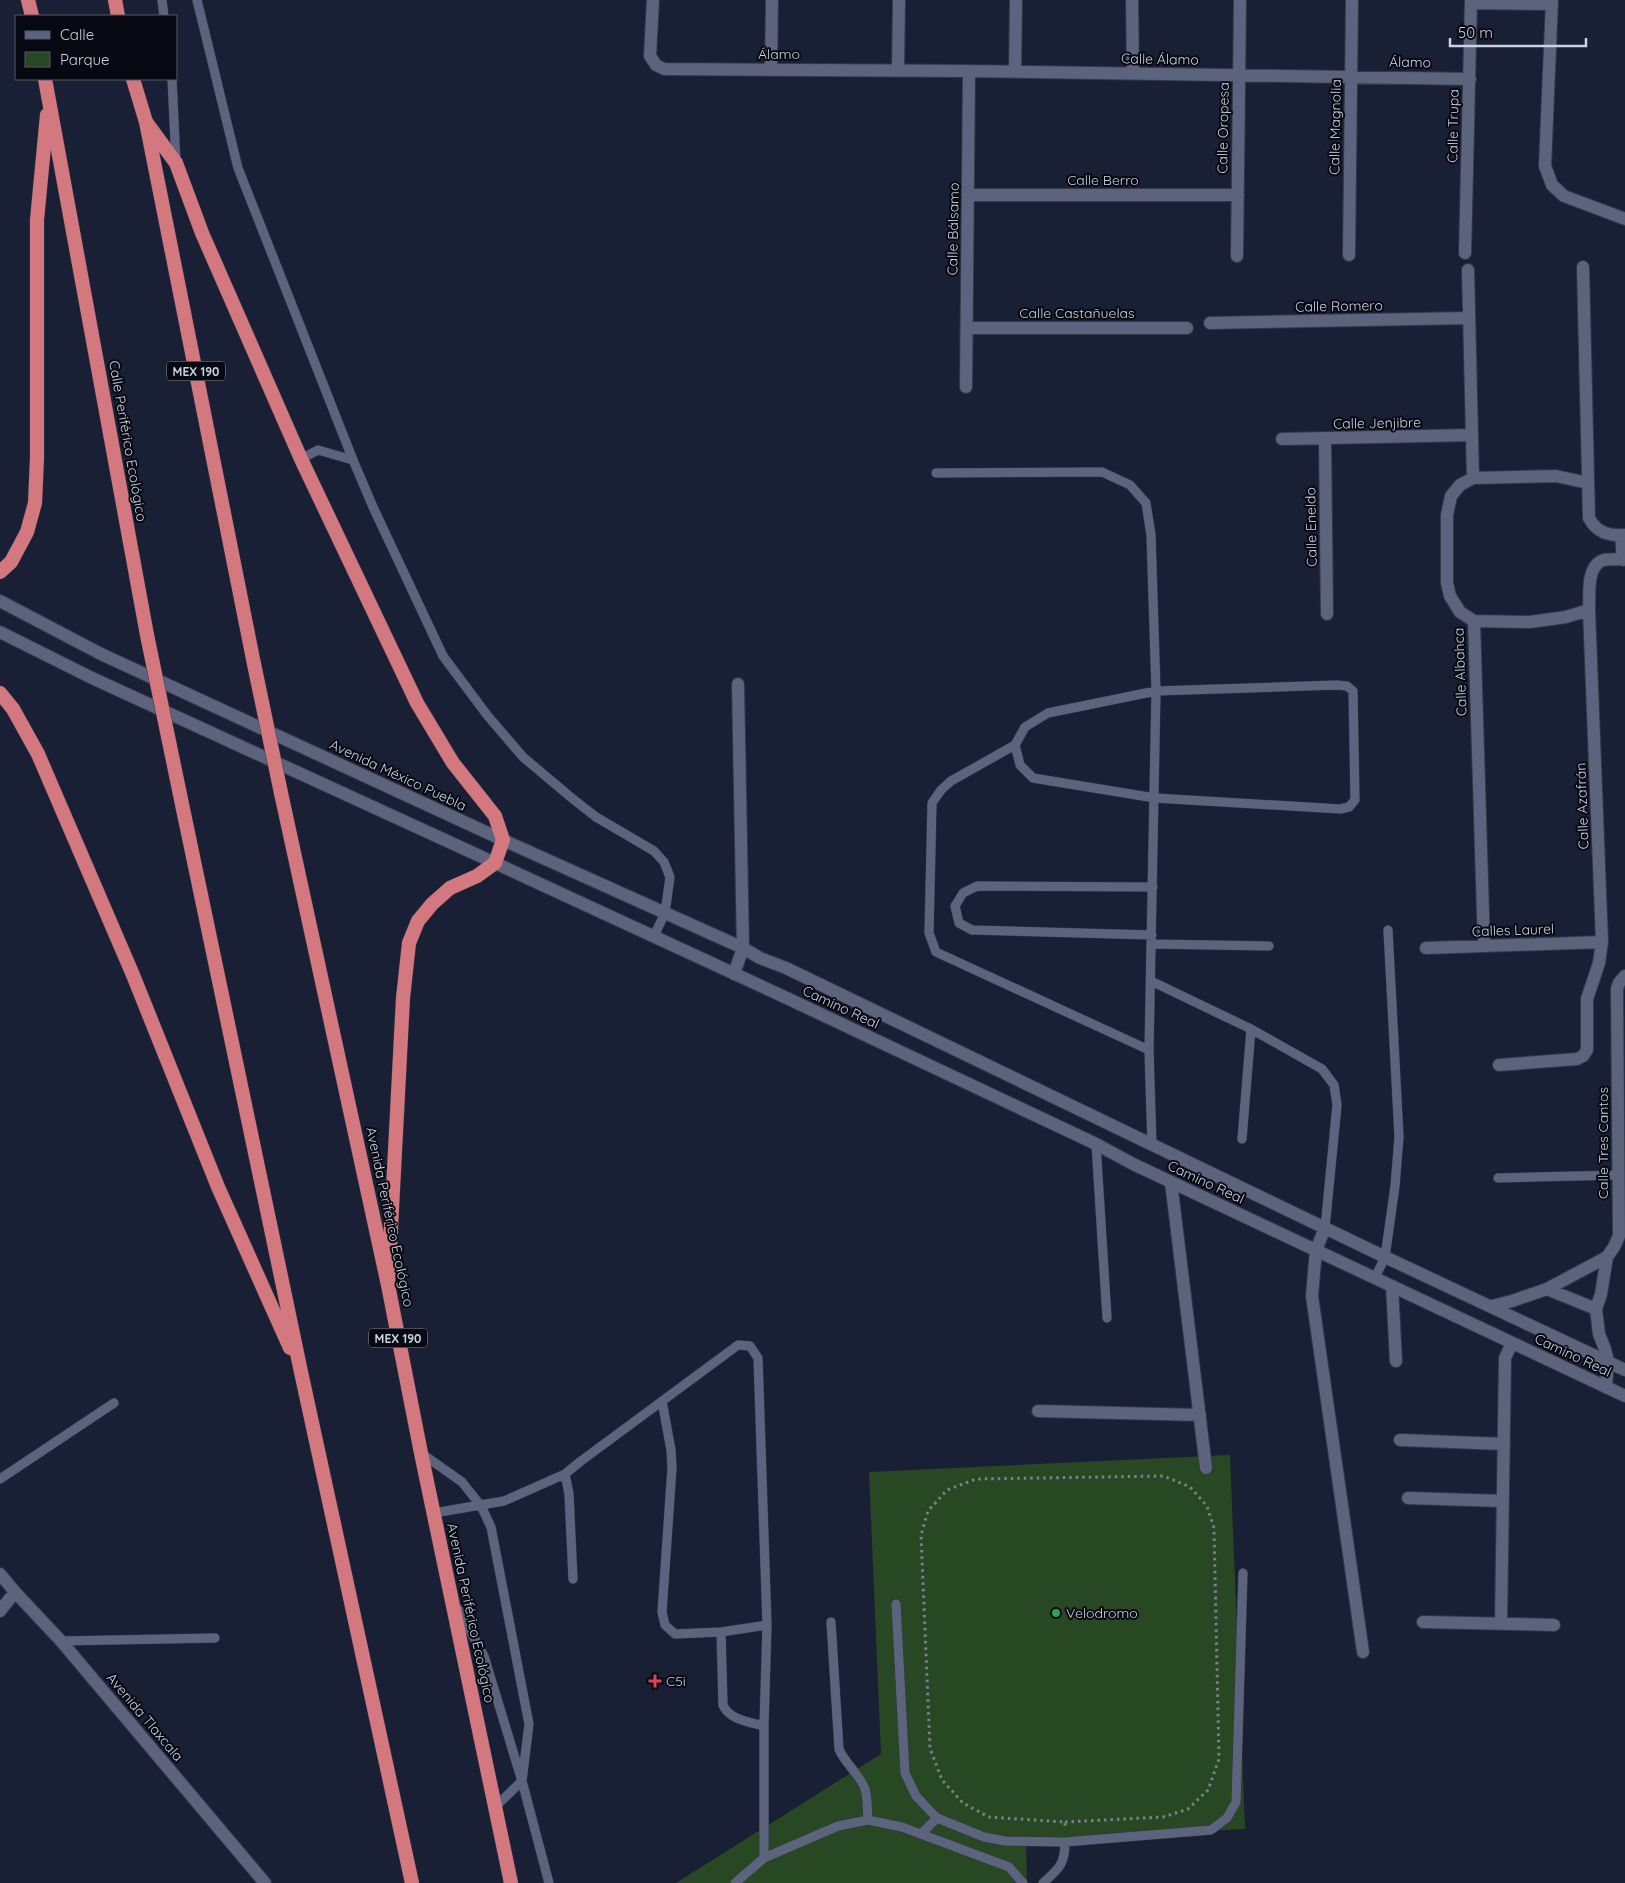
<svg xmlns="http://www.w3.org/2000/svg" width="1625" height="1883" viewBox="0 0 1625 1883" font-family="Quicksand,sans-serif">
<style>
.green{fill:#284823}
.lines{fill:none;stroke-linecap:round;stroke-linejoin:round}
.service-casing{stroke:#35384a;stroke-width:10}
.minor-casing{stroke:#35384a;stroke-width:14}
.tertiary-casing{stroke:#35384a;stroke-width:14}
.secondary-casing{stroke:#35384a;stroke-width:14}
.trunk-casing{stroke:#35384a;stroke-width:15}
.path{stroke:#7a8091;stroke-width:3;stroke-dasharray:2.5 4;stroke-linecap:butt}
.service{stroke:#5c647d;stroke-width:9}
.minor{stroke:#5c647d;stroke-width:12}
.tertiary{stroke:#5c647d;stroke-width:12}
.secondary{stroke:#5c647d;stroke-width:12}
.trunk{stroke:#d3787e;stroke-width:14}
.trunk-bridge-casing{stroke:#35384a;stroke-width:15;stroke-linecap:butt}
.trunk-bridge{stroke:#d3787e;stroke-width:14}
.leisure-dot{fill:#2e9e5b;stroke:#070912;stroke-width:2}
.health-dot{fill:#e0444e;stroke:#070912;stroke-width:2}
.labels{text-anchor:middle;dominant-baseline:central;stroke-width:4;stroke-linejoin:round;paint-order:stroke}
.shield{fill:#070912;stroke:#9296a2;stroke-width:1}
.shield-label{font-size:12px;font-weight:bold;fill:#cdd2e0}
.street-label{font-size:14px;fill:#cdd2e0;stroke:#070912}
.poi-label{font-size:14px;fill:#cdd2e0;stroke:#070912;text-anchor:start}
</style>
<rect width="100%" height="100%" fill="#191f34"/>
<path class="green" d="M1230,1455L1245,1829L1026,1840L1027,1883H676L881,1754L869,1472Z"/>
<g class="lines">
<defs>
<path id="service" d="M162,0L164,16
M197,0L238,168L353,460
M172,79L176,163
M301,459L318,450L353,460L373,507L443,656L487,715L523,757L573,799L596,817L654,851L664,862L670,877L665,913L654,936
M936,473L1102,472L1130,485L1146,503L1151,535L1156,691L1149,1050L1152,1146
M1337,685L1347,686L1353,691L1355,800L1349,807L1340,809L1155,798L1033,778L1020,765L1015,745L1025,727L1048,713L1156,691Z
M1015,745L951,781L941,790L932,803L929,933L936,952L1149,1050
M1152,935L972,930L959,923L955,906L963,893L977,886L1153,887
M1152,944L1269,946
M1151,981L1251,1029L1242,1139
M1251,1029L1322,1069L1334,1085L1337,1105L1325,1228
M1096,1144L1107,1318
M1498,1178L1619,1175
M1375,1278L1385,1257L1395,1186L1399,1137L1388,930
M662,1401L671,1450L672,1468L662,1612L665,1625L675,1634L721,1632L767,1625
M421,1453L462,1482L481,1506L491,1527L529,1724L522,1781L496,1806
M0,1479L114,1403
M434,1513L504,1501L565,1474
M573,1579L569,1494L565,1474L581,1461L738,1345L750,1346L758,1358L767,1625L764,1726V1858
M896,1604L905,1773L916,1796L937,1818
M458,1609L484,1656L522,1781L549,1883
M831,1622L839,1749C845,1764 860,1774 865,1789C868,1798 867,1811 868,1820
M721,1632L723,1705C729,1720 750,1722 764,1726
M61,1641L215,1638
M921,1834L937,1818L984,1837L1005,1841L1065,1842L1211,1830L1227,1818L1236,1802L1243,1573
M735,1883L764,1858L838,1826L868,1820L902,1827L1009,1867L1023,1883
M1043,1883C1059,1869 1065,1864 1065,1842"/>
<path id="minor" d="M653,0L650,56L656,65L664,69L969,71L1470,79
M1132,0L1133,73
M1552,0L1545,166L1552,185L1564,196L1625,219
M1471,3L1552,4
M771,69L772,0
M898,70L899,0
M1015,71L1016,0
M968,195H1238
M1465,253L1471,0
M1349,255L1352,0
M1237,256L1240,0
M1583,267L1589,518C1597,533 1609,536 1625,535
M1468,270L1473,478
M1210,323L1468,318
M967,328H1187
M966,387L969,71
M1282,439L1472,435
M1325,439L1327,614
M1621,535L1623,560
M1474,621L1484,946
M1474,621L1460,612L1450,596L1447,583V515L1451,496L1460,485L1473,478L1556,476L1588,483
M1474,621L1530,622L1566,617L1589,610
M1426,948L1602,942
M734,974L743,948L738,684
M1499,1065L1577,1059L1583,1056L1587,1050V999L1599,963L1602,942L1589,610C1590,596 1586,569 1601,561C1607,558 1618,560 1625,559
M1171,1182L1206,1468
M1325,1228L1316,1250L1312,1296L1363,1652
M1392,1286L1396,1361
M1547,1289L1596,1309
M1492,1306L1512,1301L1547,1289L1607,1257L1614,1247L1619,1236L1617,989L1619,983L1625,976
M1606,1387L1608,1361L1605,1349L1599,1334L1596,1309L1601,1294L1607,1257
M1038,1411L1200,1415
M1400,1440L1504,1444
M1408,1498L1503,1501
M0,1574L15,1592L61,1641L265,1883
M0,1611L15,1592
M1423,1622L1554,1625
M1501,1624L1505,1358L1512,1343"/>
<path id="tertiary" d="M503,840L743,948L760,958L786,968L1385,1257L1625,1370
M495,863L776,993L1096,1144L1133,1164L1625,1396"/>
<path id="secondary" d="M0,601L101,654L503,840
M0,632L92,678L495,863"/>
<path id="trunk" d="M28,0L32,16
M115,0L118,16
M45,79L147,635
M133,79L146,122L254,664
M146,122L176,163L202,233L301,459L417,703L453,763L495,816L503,840L495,863L477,876L450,888L432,904L418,921L409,943L403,998L388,1285
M0,572L11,562L27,532L35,503L37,458V220L47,115
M0,693L13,709L38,754L133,975L218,1187L290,1348
M281,793L388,1285L421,1453L511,1883
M183,809L301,1372L412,1883"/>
</defs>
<use href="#service" class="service-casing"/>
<use href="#minor" class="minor-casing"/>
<use href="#tertiary" class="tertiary-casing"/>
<use href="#secondary" class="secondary-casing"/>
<use href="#trunk" class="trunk-casing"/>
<path class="path" d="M1065,1822L1163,1817L1188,1809L1208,1790L1219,1759L1214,1528L1207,1506L1190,1487L1164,1476L976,1479L947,1490L928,1511L921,1535L930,1748L942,1780L963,1803L989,1817L1065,1822V1830"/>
<use href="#service" class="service"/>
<use href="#minor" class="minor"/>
<use href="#tertiary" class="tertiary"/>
<use href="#secondary" class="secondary"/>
<use href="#trunk" class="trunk"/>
<defs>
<path id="trunk-bridge" d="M147,635L183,809
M254,664L281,793"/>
</defs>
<use href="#trunk-bridge" class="trunk-bridge-casing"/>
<use href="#trunk-bridge" class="trunk-bridge"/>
</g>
<circle class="leisure-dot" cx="1056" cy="1613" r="5"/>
<path class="health-dot" d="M652.5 1673.5h5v5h5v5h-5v5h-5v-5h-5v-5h5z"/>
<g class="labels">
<g class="shield">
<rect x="167" y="361.5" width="58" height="19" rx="4"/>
<rect x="369" y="1328.5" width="58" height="19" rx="4"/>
</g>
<g class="shield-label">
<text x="196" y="371">MEX 190</text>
<text x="398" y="1338">MEX 190</text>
</g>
<g class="street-label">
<text x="779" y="54">Álamo</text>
<text transform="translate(1160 59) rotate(1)">Calle Álamo</text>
<text transform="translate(1410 62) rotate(1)">Álamo</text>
<text transform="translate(1453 126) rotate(-89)">Calle Trupa</text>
<text transform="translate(1335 127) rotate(-89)">Calle Magnolia</text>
<text transform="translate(1223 128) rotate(-89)">Calle Oropesa</text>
<text x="1103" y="180">Calle Berro</text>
<text transform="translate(953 229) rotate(-89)">Calle Bálsamo</text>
<text transform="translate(1339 306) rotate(-1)">Calle Romero</text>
<text x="1077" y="313">Calle Castañuelas</text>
<text transform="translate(1377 423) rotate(-1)">Calle Jenjibre</text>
<text transform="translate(128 441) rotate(80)">Calle Periférico Ecológico</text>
<text transform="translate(1311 527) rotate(-91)">Calle Eneldo</text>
<text transform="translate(1460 672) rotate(-92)">Calle Albahca</text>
<text transform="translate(398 775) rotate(25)">Avenida México Puebla</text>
<text transform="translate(1582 806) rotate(-92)">Calle Azafrán</text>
<text transform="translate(1513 930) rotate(-2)">Calles Laurel</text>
<text transform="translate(841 1007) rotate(25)">Camino Real</text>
<text transform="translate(1603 1143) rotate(-90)">Calle Tres Cantos</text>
<text transform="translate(1206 1182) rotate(25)">Camino Real</text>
<text transform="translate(390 1217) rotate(78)">Avenida Periférico Ecológico</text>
<text transform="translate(1573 1355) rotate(25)">Camino Real</text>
<text transform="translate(471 1613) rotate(78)">Avenida Periférico Ecológico</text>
<text transform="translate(145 1717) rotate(50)">Avenida Tlaxcala</text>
</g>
<g class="poi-label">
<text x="1066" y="1613">Velodromo</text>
<text x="666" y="1681">C5i</text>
</g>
</g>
<rect x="15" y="15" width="162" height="65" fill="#070912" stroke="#565964"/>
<rect x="25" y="31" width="25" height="8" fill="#5c647d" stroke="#565964"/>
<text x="60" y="40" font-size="15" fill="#cdd2e0">Calle</text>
<rect x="25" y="52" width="25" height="15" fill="#284823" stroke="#565964"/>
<text x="60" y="65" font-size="15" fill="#cdd2e0">Parque</text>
<path d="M1450 38v8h136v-8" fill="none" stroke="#cdd2e0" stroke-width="2.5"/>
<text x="1458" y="38" font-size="15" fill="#cdd2e0" stroke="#070912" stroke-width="4" paint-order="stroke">50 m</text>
</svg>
